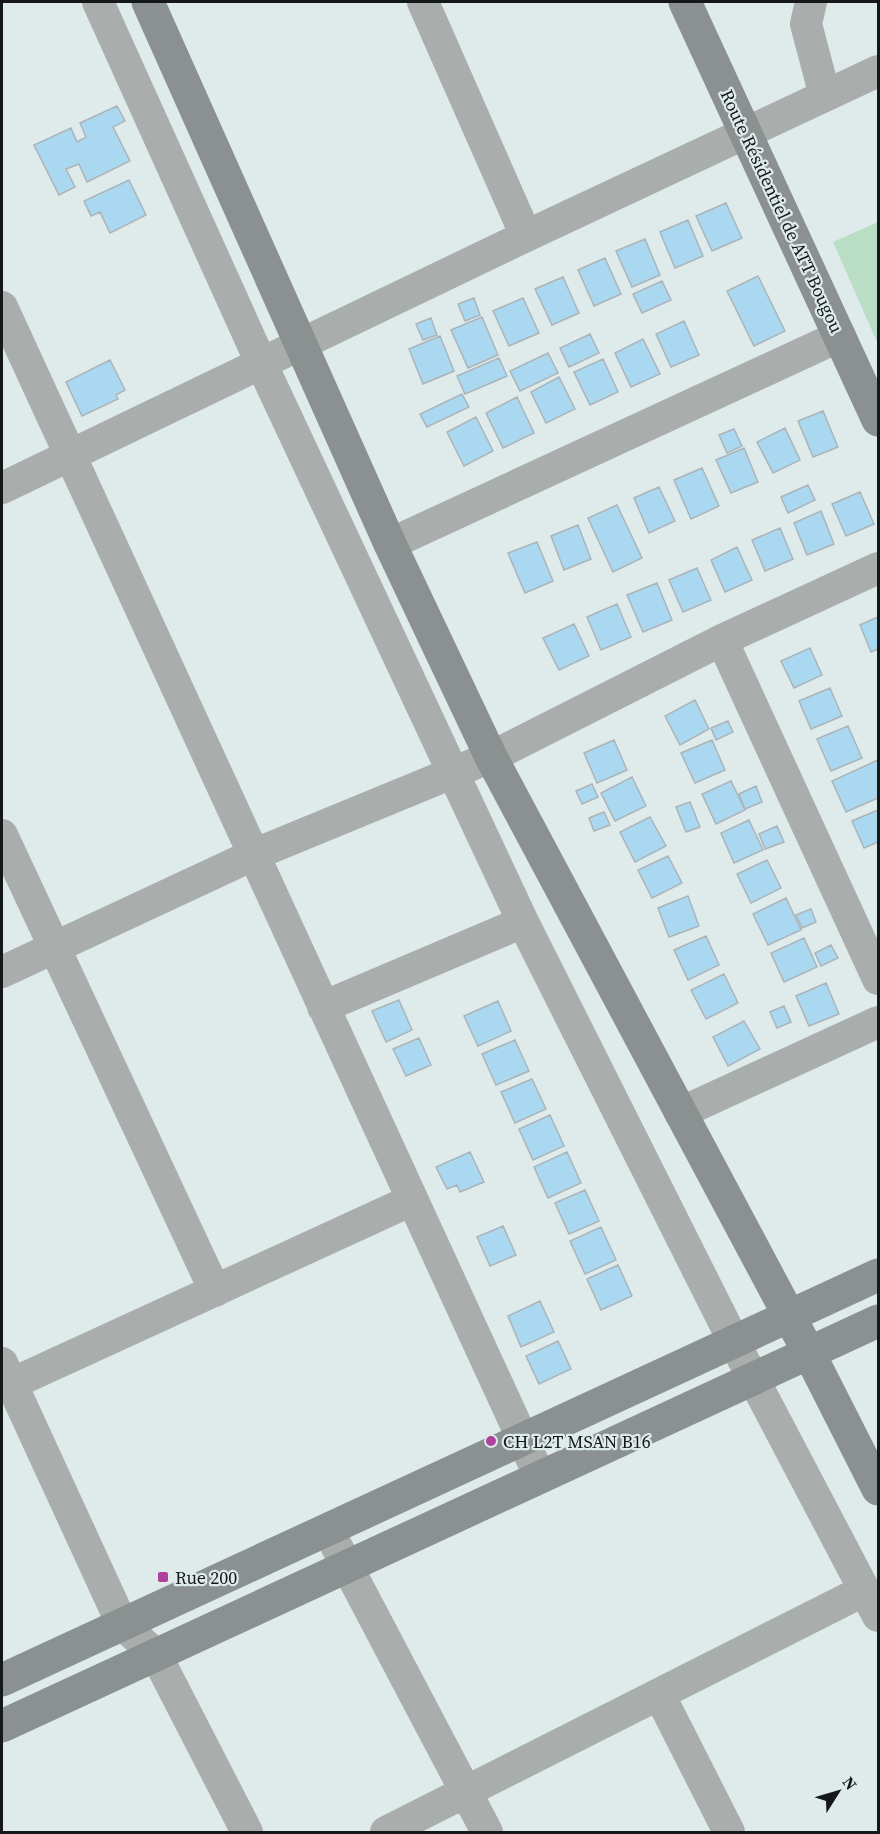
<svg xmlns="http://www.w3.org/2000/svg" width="880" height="1834" viewBox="0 0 880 1834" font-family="'Source Serif 4',serif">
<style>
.green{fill:#b9ddc5}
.building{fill:#aad8f1;stroke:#abb4b8;stroke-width:1.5}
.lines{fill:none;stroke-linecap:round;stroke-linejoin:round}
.street{stroke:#a9adac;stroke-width:32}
.secondary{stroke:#8a9190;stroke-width:33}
.poi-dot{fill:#b0409c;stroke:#dfeaeb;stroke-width:2}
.labels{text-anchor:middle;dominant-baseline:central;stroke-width:4.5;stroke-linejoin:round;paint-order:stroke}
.street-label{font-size:18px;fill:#141818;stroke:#dfeaeb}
.poi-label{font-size:18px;fill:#141818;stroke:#dfeaeb;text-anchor:start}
</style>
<rect width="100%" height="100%" fill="#dfeaeb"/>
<path class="green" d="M878,222V344L833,242Z"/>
<path class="building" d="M117,106L125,121L113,127L130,161L87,182L79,164L66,169L75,187L59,195L34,145L71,128L77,142L86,137L80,123Z
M129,180L146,215L110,233L100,212L91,216L84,201Z
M726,203L742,238L712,251L696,216Z
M688,220L703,256L675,268L660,232Z
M645,239L660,275L632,287L616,251Z
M605,258L621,294L594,306L578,270Z
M758,276L785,331L754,346L727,291Z
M563,277L579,313L552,325L535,289Z
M662,281L671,300L642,313L633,294Z
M474,298L480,315L465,321L458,304Z
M523,298L539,333L509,346L493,311Z
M482,317L498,355L468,368L451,330Z
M431,318L437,335L423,340L416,324Z
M684,321L699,355L671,367L656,334Z
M590,334L599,353L569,367L560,348Z
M440,336L454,371L423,384L409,349Z
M643,339L660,374L631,387L615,353Z
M548,353L558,373L520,391L510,371Z
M499,358L507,376L465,394L457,376Z
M603,359L618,392L590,405L574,372Z
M110,360L125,390L116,395L118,399L82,416L66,382Z
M559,377L575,409L546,423L531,392Z
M462,394L469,407L427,427L420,414Z
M517,397L534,433L503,448L486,413Z
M823,411L838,447L813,457L798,421Z
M476,417L493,451L464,466L447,432Z
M785,428L800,460L773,473L757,442Z
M734,429L742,446L727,453L719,435Z
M744,448L758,482L731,493L716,460Z
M702,468L719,506L691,519L674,480Z
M808,485L815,500L788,513L781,497Z
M659,487L675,521L649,533L634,498Z
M860,492L874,524L846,536L832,504Z
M617,505L642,558L613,572L588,518Z
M821,511L834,544L807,555L794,523Z
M578,525L591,559L564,570L551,536Z
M780,528L793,559L765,571L752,540Z
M537,542L553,581L525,593L508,553Z
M737,547L752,580L725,592L711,560Z
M697,568L711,600L683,612L669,580Z
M657,583L672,620L643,632L627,595Z
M617,604L631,637L601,650L587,617Z
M878,617V649L871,652L860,625Z
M574,624L589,656L559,670L543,638Z
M810,648L822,675L794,688L781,661Z
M830,688L842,716L811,729L799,701Z
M695,700L709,729L680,745L665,716Z
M728,721L733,732L716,740L711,728Z
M848,726L862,758L831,771L817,739Z
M614,740L627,770L597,783L584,753Z
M712,740L725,770L695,783L681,753Z
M878,760V798L846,812L832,781Z
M632,777L646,806L615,821L601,793Z
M731,781L745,810L716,824L702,794Z
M592,784L598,797L582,804L576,791Z
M756,786L762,802L745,809L739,794Z
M690,802L700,827L686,832L676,807Z
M878,810V842L864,848L852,821Z
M604,812L610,825L594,831L589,818Z
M650,817L666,846L635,862L620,832Z
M749,820L763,850L734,863L721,833Z
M777,826L784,842L765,849L759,834Z
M668,856L682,883L652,898L638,870Z
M767,860L781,888L751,903L737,874Z
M688,896L699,926L669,937L658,908Z
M786,898L801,930L768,945L753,914Z
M811,909L816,922L802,928L796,915Z
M706,936L719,965L688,980L674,950Z
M804,938L817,967L784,982L771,953Z
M831,945L838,958L821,966L815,953Z
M724,974L738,1003L706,1019L691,990Z
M826,983L839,1014L809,1026L796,996Z
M399,1000L412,1030L386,1042L372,1011Z
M498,1001L511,1031L478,1046L464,1016Z
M784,1006L791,1022L777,1028L770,1012Z
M744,1021L760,1049L728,1066L713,1037Z
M419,1038L431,1065L406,1076L393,1049Z
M515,1040L529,1071L496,1085L482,1054Z
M532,1079L546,1109L515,1123L501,1092Z
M550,1115L564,1146L533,1160L519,1129Z
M470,1152L484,1182L460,1192L457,1185L447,1189L436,1167Z
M567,1152L581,1183L548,1198L534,1167Z
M585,1190L599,1221L569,1234L555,1203Z
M503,1226L516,1255L490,1266L477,1237Z
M601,1227L616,1260L585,1274L570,1241Z
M618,1265L632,1296L601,1310L587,1279Z
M540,1301L554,1332L521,1347L508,1316Z
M558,1341L571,1369L539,1384L526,1356Z"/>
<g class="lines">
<path class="street" d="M98,2L262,365L523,922L734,1342L878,1616
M423,2L526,236
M811,2L806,24L825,96
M2,307L540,1477
M2,488L526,236L878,71
M390,544L840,336
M722,640L878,979
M2,835L215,1291
M2,972L253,855L491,757L722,640L878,568
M323,1007L523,922
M680,1113L878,1022
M2,1363L122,1624L156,1655L247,1832
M11,1384L412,1200
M328,1530L487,1832
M659,1694L729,1832
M386,1832L865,1590"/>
<path class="secondary" d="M148,2L390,544L491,757L809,1353L878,1489
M685,2L878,420
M2,1680L878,1275
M2,1726L878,1321"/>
</g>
<g class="poi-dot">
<circle cx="491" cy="1441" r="6"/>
<rect x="157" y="1571" width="12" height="12" rx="3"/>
</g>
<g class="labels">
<g class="street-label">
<text transform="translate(782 211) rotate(65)">Route Résidentiel de ATT Bougou</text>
</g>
<g class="poi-label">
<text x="503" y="1441">CH L2T MSAN B16</text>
<text x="175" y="1577">Rue 200</text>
</g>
</g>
<rect width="880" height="1834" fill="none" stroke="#141818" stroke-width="6"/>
<g transform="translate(838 1792) rotate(53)" stroke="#dfeaeb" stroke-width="4.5" paint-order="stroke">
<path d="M0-4.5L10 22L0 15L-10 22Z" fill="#141818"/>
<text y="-9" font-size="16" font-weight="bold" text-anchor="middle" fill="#141818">N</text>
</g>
</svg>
